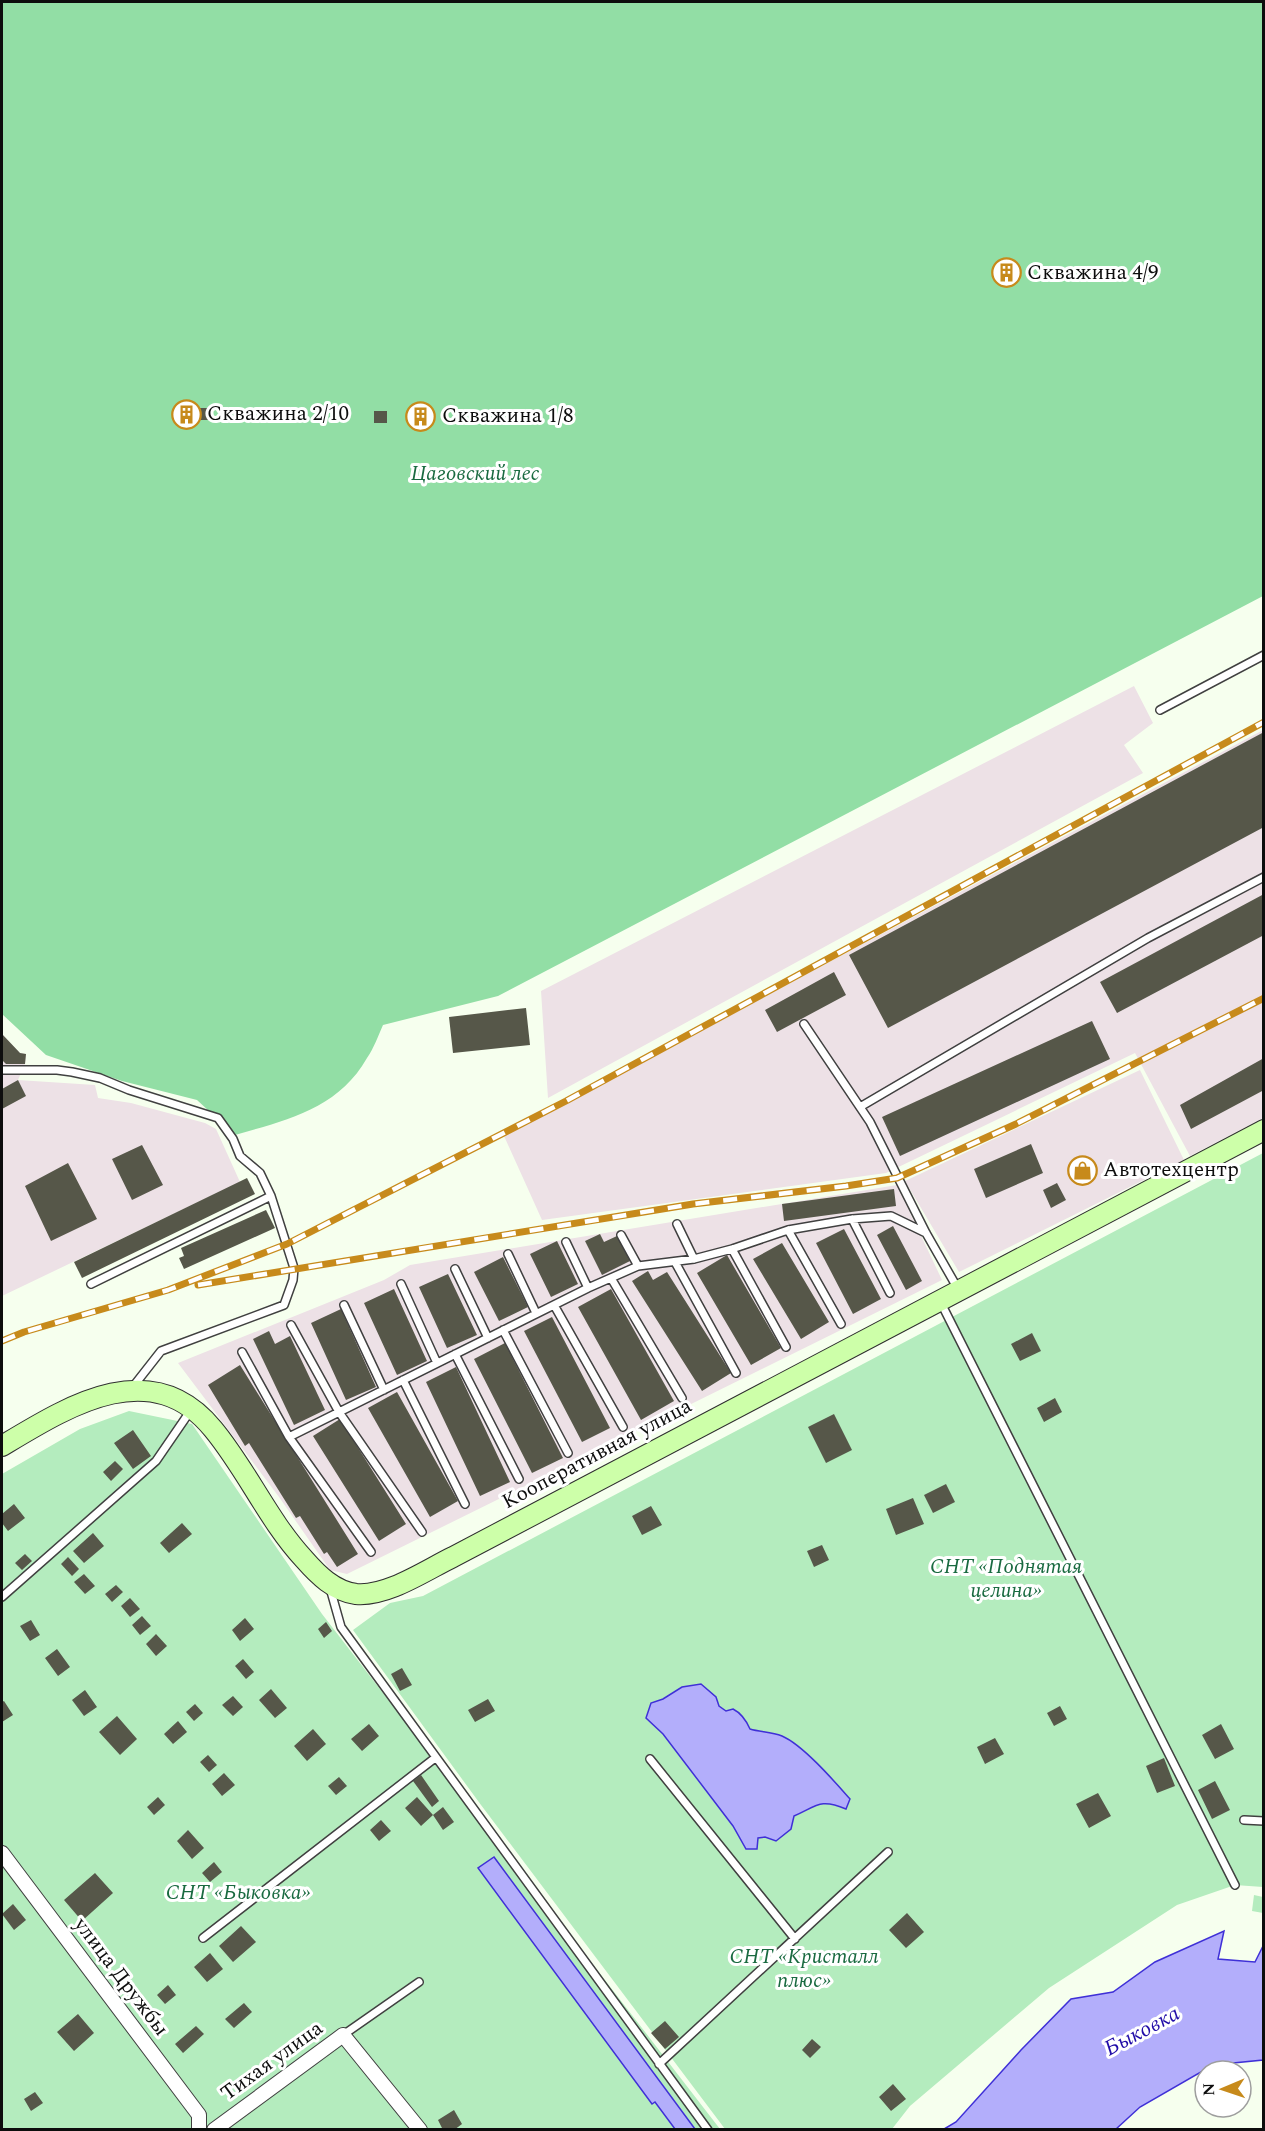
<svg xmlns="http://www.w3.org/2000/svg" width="1265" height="2131" viewBox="0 0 1265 2131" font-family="Spectral,serif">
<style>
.industrial{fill:#ede1e6}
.green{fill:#b4ecbe}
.forest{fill:#92dea5}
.water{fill:#b3aefb;stroke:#3f30d7;stroke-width:1.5}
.building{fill:#565749}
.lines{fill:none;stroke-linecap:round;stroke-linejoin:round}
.lane-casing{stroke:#404040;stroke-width:10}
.street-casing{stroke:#404040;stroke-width:16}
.secondary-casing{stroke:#2f2f2f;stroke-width:22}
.lane{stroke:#fff;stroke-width:7}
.street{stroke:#fff;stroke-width:14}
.secondary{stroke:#cdffa9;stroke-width:20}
.rail-casing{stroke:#c78a1b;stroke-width:7}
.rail{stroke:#fff;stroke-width:4.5;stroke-dasharray:14;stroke-linecap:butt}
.labels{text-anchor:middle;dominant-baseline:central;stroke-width:6;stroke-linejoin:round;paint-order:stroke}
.poi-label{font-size:21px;fill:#0d0d0d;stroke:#fff;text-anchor:start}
.park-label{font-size:21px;font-style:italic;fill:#196a40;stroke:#fff}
.street-label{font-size:21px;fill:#0d0d0d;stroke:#fff}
.water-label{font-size:22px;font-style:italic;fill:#210da8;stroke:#fff}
</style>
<rect width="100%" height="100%" fill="#f6ffee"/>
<path class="industrial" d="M1134,686L1153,723L1124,745L1143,773L548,1098L541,991Z
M1263,730V1118L1190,1156L1135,1053L886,1173L542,1220L504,1136Z
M2,1034L20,1053L26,1054L25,1064L18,1080L95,1085L98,1098L131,1103L205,1123L216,1129L240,1182L2,1296Z
M1140,1070L1184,1160L959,1272L905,1181Z
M897,1185L942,1280L347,1574L330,1570L279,1497L178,1363L384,1280L410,1265Z"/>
<path class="green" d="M1263,1153V1887L1235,1885L1177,1905L1049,1988L910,2106L892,2129H725L481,1805L353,1630L390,1603L423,1596Z
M129,1411L192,1424L322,1614L720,2129H2V1474L80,1429Z
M1254,1895L1263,1897V1913L1252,1911Z"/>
<path class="forest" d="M2,2H1263V596L498,996L383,1025C378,1036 374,1048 367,1058C338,1109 287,1120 235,1135L197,1100L122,1081L46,1055L2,1014Z"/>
<path class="water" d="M701,1684L716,1697L719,1706L726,1711L733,1709C741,1713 746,1720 750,1729C760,1732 771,1732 782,1736C803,1745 835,1782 850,1799L846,1809C820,1798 817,1806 794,1816L791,1829L776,1841L765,1837L758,1838L757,1849H746L733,1826L663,1734L646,1718L651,1703L663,1699L682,1687Z
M494,1857L695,2129H675L655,2102L652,2104L478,1868Z
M1224,1931L1218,1959L1255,1962L1263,1946V2060L1213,2065L1140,2107L1116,2129H944L956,2122L1021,2050L1071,1999L1113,1992L1155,1962Z"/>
<path class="building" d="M1010,265L1015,275L1003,281L997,271Z
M180,408H193V420H180Z
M199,408H213V420H199Z
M414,410H428V422H414Z
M374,411H387V423H374Z
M1264,732V827L888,1028L849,955Z
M1264,894V935L1117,1013L1100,982Z
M834,972L846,995L777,1032L765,1010Z
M526,1008L530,1045L453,1053L449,1017Z
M1092,1021L1110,1059L900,1156L882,1117Z
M2,1034L20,1053L26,1054L25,1064H6L2,1060Z
M1264,1058V1090L1191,1129L1180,1105Z
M18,1080L26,1096L2,1109V1089Z
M1031,1144L1043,1173L986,1198L974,1169Z
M142,1145L163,1185L132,1200L112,1159Z
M68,1163L97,1219L51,1241L25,1186Z
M247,1178L255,1194L82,1278L74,1262Z
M1057,1183L1066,1200L1051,1208L1043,1190Z
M894,1189L896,1206L784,1221L782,1204Z
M266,1210L275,1228L184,1269L179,1258L184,1256L181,1248Z
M893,1226L922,1281L906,1290L877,1235Z
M844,1229L881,1299L853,1314L816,1243Z
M600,1234L604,1242L617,1236L630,1261L602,1275L585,1241Z
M557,1241L578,1284L551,1297L530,1254Z
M782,1243L829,1322L801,1339L753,1259Z
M727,1255L781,1348L751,1365L697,1273Z
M503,1257L528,1307L499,1321L474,1272Z
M648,1271L653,1280L667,1272L731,1373L702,1391L632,1281Z
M448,1274L477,1335L447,1348L419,1287Z
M394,1289L427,1361L397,1375L364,1303Z
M611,1289L674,1401L641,1420L578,1307Z
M341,1309L376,1387L346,1400L311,1323Z
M552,1317L610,1428L582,1442L524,1331Z
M269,1331L275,1344L290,1336L325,1410L294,1425L253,1339Z
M1032,1333L1041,1351L1020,1361L1011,1344Z
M505,1343L563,1458L532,1473L474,1359Z
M240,1365L358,1554L337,1567L327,1552L324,1554L300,1516L296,1518L249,1443L245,1446L208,1385Z
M456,1367L510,1482L480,1496L426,1382Z
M397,1392L458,1501L430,1517L368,1408Z
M1055,1398L1062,1412L1044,1422L1037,1408Z
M834,1414L852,1450L826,1463L808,1427Z
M340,1419L406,1524L379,1541L313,1436Z
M133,1430L151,1456L133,1469L114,1443Z
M115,1461L123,1469L111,1481L103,1472Z
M946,1484L955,1502L933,1513L924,1495Z
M913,1498L924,1524L896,1535L886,1509Z
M14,1504L25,1518L8,1531L2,1523V1514Z
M651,1506L662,1525L642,1535L632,1516Z
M182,1523L192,1534L169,1553L160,1543Z
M93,1533L104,1546L84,1563L73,1551Z
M822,1545L829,1560L814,1567L807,1551Z
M25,1554L32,1561L22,1570L15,1563Z
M68,1557L79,1569L72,1576L61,1564Z
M84,1574L95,1586L85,1594L74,1582Z
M116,1585L123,1592L112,1602L105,1594Z
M130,1598L140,1609L130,1617L121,1606Z
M142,1616L151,1626L140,1635L132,1625Z
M245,1618L254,1629L240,1641L232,1630Z
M31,1620L40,1635L30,1641L20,1626Z
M326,1622L332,1631L324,1638L318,1629Z
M156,1634L167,1646L156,1656L146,1644Z
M57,1649L70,1667L58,1676L45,1658Z
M243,1659L254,1672L246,1679L235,1666Z
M402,1668L412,1685L400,1691L391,1674Z
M271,1689L287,1708L275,1718L259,1700Z
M85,1690L97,1707L84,1716L72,1700Z
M233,1696L243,1707L233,1716L222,1705Z
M488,1699L495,1711L475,1722L468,1710Z
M4,1701L13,1715L2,1722V1702Z
M195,1704L203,1713L194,1721L186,1712Z
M1060,1706L1067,1719L1054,1726L1047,1713Z
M117,1716L137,1739L120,1755L99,1732Z
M178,1721L187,1732L173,1744L164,1734Z
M369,1724L379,1736L362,1751L351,1739Z
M1221,1724L1234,1749L1215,1759L1202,1735Z
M313,1729L326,1744L307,1761L294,1746Z
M995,1738L1004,1754L985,1764L977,1747Z
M208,1755L217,1765L209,1772L200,1762Z
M1164,1758L1175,1786L1157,1793L1146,1766Z
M224,1773L235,1785L222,1796L212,1784Z
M421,1775L439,1801L432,1807L413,1781Z
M339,1777L347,1786L336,1795L328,1786Z
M1215,1781L1230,1810L1212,1819L1198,1790Z
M1098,1793L1111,1816L1089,1828L1076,1804Z
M158,1797L165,1805L154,1815L147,1807Z
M417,1797L433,1815L421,1826L405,1808Z
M443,1807L454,1822L443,1830L433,1815Z
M381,1820L391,1831L379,1841L370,1830Z
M188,1830L204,1848L192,1859L177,1841Z
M214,1862L222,1872L210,1882L202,1873Z
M95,1873L113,1893L82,1921L64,1900Z
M13,1904L26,1920L14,1930L2,1914Z
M907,1913L924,1932L906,1948L889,1930Z
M241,1926L256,1942L233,1962L219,1946Z
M210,1953L223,1969L207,1982L194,1967Z
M168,1985L176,1995L165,2004L157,1995Z
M244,2003L252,2012L234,2028L225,2019Z
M78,2014L94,2033L74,2051L57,2032Z
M665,2021L679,2037L665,2049L651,2033Z
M196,2026L204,2034L183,2053L175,2044Z
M812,2039L821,2047L810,2058L802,2050Z
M893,2084L906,2099L891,2111L879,2097Z
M35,2092L43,2103L31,2111L24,2099Z
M454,2110L462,2124L454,2130H443L438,2120Z"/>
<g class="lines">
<defs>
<path id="lane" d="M1160,710L1264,655
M804,1024L870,1122L926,1233L958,1289
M2,1070H57L72,1072L100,1078L129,1090L218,1118L233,1139L240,1156L260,1173L271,1196L294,1268L293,1280L284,1305L161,1351L132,1388
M860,1107L1148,938L1264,877
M852,1219L890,1293
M677,1224L694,1259
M788,1230L841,1324
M621,1235L638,1266
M566,1242L588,1288
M732,1249L786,1347
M508,1254L536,1313
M675,1262L736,1373
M455,1269L488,1338
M611,1278L682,1398
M91,1284L271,1196
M401,1284L437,1363
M940,1301L1235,1885
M344,1305L384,1390
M554,1305L623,1427
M291,1325L339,1412L422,1532
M503,1330L568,1453
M242,1352L289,1437
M455,1354L519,1479
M403,1380L465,1504
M371,1552L289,1437L588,1288L638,1266L694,1259L732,1249L788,1230L852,1219L891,1216L926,1233
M330,1588L341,1627L708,2130
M2,1597L156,1461L191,1410
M650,1759L795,1939
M1244,1820L1264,1821
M203,1938L435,1758
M343,2035L419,1982
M659,2064L888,1852"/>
<path id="street" d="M2,1853L199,2115V2130
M214,2130L343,2035L420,2130"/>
<path id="secondary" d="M2,1446C67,1407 151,1353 213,1429C247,1470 268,1520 304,1559C318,1575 334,1591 356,1594C387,1597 426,1570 453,1557L1264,1130"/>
</defs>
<use href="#lane" class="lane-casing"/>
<use href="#street" class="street-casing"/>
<use href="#secondary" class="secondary-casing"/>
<use href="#lane" class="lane"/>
<use href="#street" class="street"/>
<use href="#secondary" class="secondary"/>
<defs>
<path id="rail" d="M198,1285L693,1204L846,1186L897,1178L1016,1124L1264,998
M2,1341L24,1332L168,1290L287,1244L566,1101L1264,722"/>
</defs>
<use href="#rail" class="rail-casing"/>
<use href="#rail" class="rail"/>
</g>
<defs>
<symbol id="building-ring" viewBox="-11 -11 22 22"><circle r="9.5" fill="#fff" stroke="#c78a1b" stroke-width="1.5"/><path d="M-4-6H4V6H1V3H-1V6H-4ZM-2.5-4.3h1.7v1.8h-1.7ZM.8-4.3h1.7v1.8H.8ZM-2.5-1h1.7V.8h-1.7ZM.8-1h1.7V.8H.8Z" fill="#c78a1b"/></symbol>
<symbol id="shop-ring" viewBox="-11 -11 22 22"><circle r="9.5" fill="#fff" stroke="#c78a1b" stroke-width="1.5"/><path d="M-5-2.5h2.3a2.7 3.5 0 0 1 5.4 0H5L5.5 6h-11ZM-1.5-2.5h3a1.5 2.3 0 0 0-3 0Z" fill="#c78a1b"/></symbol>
</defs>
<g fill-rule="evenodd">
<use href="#building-ring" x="990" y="256" width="33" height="33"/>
<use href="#building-ring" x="170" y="398" width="33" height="33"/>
<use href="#building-ring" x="404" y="400" width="33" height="33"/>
<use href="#shop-ring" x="1066" y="1154" width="33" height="33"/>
</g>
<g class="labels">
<g class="poi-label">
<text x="1027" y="273">Скважина 4/9</text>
<text x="207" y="414">Скважина 2/10</text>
<text x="442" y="416">Скважина 1/8</text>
<text x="1103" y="1170">Автотехцентр</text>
</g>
<g class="park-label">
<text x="475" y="474">Цаговский лес</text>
<text x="1006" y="1567">СНТ «Поднятая<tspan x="1006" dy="24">целина»</tspan></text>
<text x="238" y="1893">СНТ «Быковка»</text>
<text x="804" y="1957">СНТ «Кристалл<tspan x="804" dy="24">плюс»</tspan></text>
</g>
<g class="street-label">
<text transform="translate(597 1454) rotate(-28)">Кооперативная улица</text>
<text transform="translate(121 1977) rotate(53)">улица Дружбы</text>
<text transform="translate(272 2061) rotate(-36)">Тихая улица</text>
</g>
<g class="water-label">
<text transform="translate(1142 2031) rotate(-28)">Быковка</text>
</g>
</g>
<rect width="1265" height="2131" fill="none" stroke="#0d0d0d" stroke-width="6"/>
<g transform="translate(1223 2089) rotate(268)"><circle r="28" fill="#ffffff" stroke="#9e9e9e" stroke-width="1.5"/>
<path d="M0-4.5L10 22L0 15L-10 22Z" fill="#c78a1b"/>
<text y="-9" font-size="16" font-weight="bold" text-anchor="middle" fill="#0d0d0d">N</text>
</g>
</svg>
